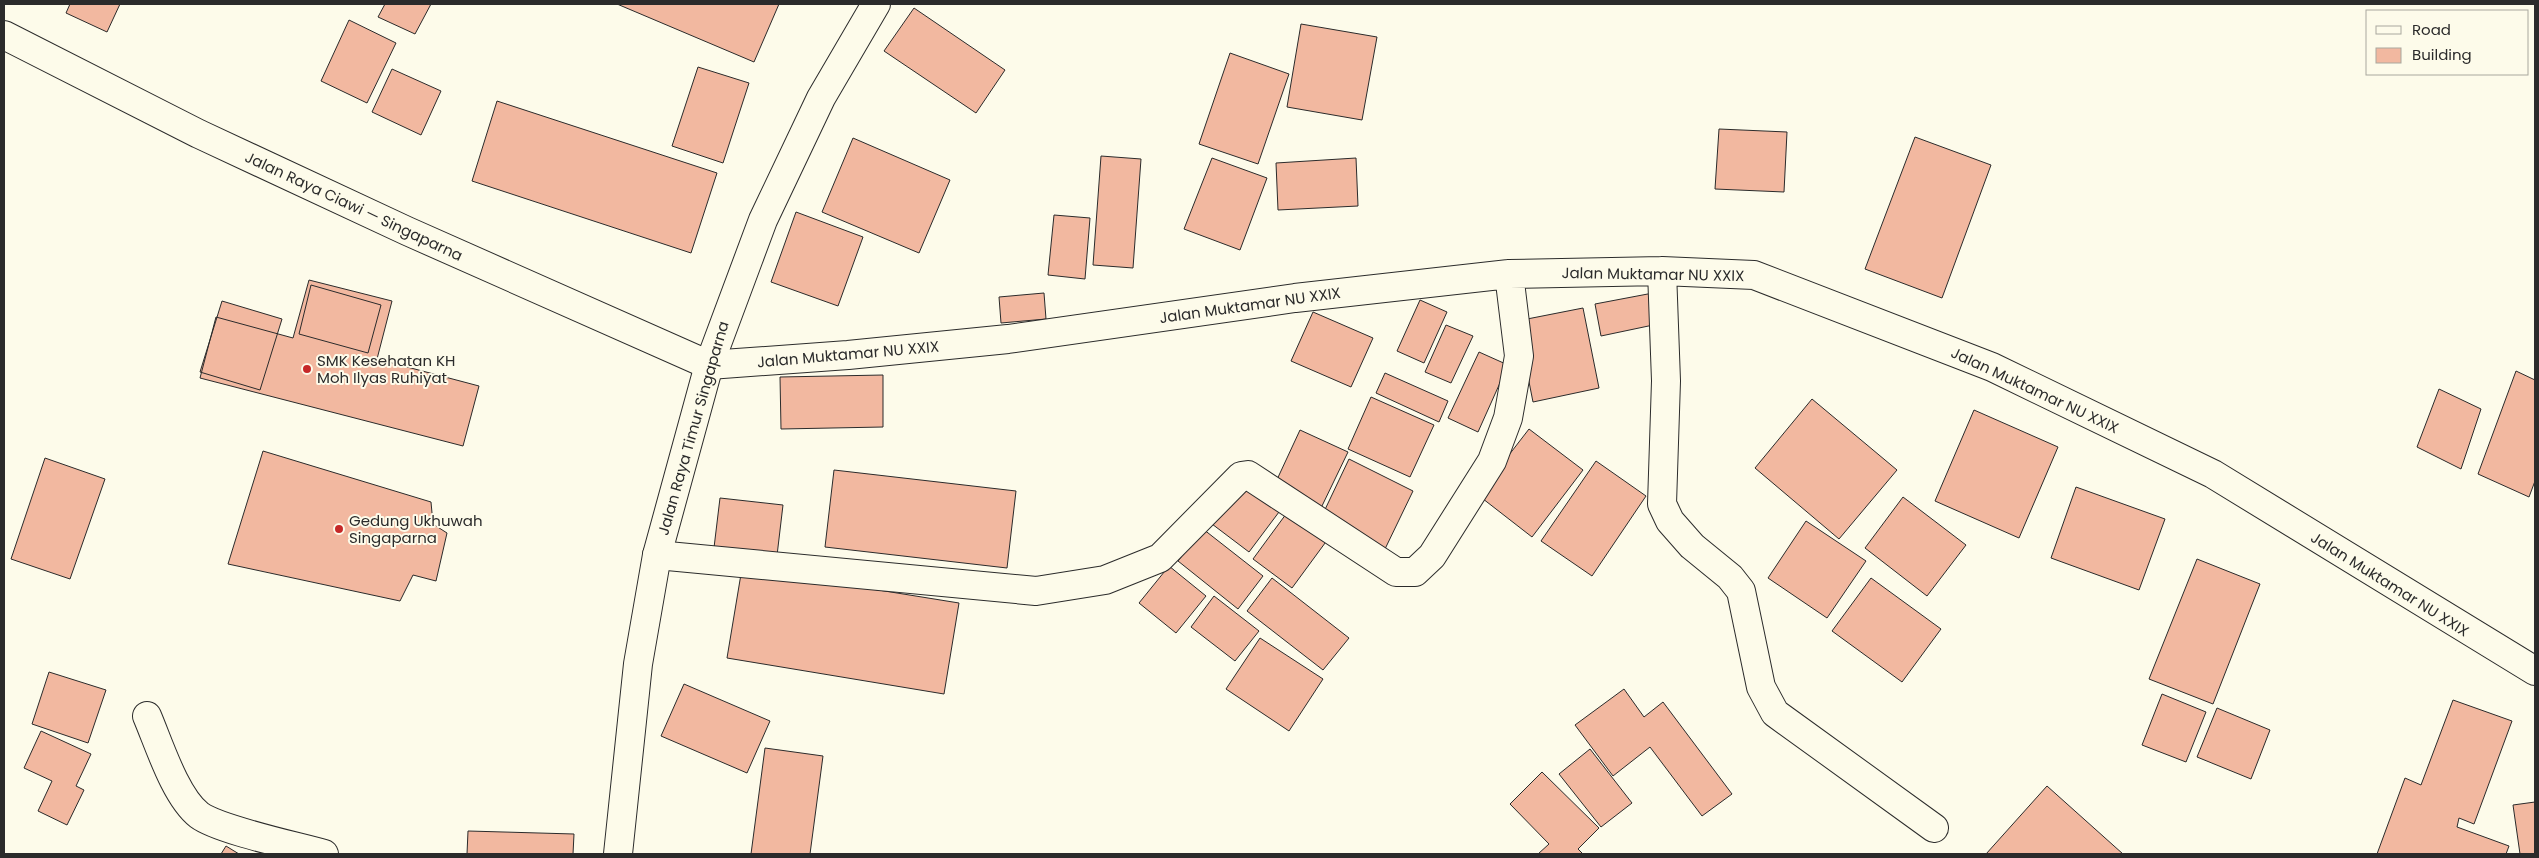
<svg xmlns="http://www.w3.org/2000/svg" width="2539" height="858" viewBox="0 0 2539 858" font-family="Poppins,sans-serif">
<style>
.building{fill:#f2b8a0;stroke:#2b2b2b}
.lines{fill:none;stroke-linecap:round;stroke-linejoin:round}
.street-casing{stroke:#2b2b2b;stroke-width:30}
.secondary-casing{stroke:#2b2b2b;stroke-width:30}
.primary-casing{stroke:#2b2b2b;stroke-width:30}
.street{stroke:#fdfbea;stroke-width:28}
.secondary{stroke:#fdfbea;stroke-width:28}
.primary{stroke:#fdfbea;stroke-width:28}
.poi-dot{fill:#c62828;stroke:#fdfbea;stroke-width:2}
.labels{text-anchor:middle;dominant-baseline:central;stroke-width:4;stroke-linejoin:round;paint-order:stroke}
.street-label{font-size:15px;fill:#2b2b2b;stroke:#fdfbea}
.poi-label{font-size:15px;fill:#2b2b2b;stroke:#fdfbea;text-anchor:start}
</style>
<rect width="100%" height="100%" fill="#fdfbea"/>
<path class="building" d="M70,4H120L107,32L66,13Z
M385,4H431L415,34L378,17Z
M617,4H779L754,62Z
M914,8L1005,70L976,113L884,51Z
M349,20L396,43L367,103L321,81Z
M1301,24L1377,37L1362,120L1287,107Z
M1230,53L1289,74L1258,164L1199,144Z
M698,67L749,83L723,163L672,146Z
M392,69L441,91L421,135L372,112Z
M497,101L717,173L691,253L472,181Z
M1719,129L1787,132L1784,192L1715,189Z
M1915,137L1991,165L1942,298L1865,269Z
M853,138L950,180L919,253L822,212Z
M1101,156L1141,159L1133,268L1093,265Z
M1212,158L1267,178L1240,250L1184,229Z
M1356,158L1358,206L1278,210L1276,163Z
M796,212L863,237L838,306L771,282Z
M1054,215L1090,218L1085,279L1048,275Z
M309,280L392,301L377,359L479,386L463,446L200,378L216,317L293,338Z
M311,285L381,305L368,353L299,334Z
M1044,293L1046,319L1001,323L999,297Z
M1653,293L1658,324L1601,336L1595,304Z
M1420,300L1447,312L1424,363L1397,351Z
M222,301L282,319L260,390L200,372Z
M1583,308L1599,388L1533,402L1517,321Z
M1313,312L1373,338L1351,387L1291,361Z
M1446,325L1473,336L1451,383L1425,372Z
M1479,352L1508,365L1478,432L1448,418Z
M2516,371L2535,380V481L2529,497L2478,474Z
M1385,373L1448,401L1439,422L1376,393Z
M883,375V427L781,429L780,377Z
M2439,389L2481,409L2461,469L2417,447Z
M1371,397L1434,425L1410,477L1348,449Z
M1812,399L1897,470L1839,539L1755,468Z
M1974,410L2058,447L2019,538L1935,501Z
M1529,429L1583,470L1532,537L1478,495Z
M1300,430L1348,452L1321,508L1274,486Z
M263,451L431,502L433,524L447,533L436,581L413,575L400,601L228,564Z
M45,458L105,479L70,579L11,559Z
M1349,459L1413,491L1385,549L1321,518Z
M1596,461L1646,496L1592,576L1541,541Z
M834,470L1016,491L1007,568L825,547Z
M1249,476L1285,504L1249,552L1212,524Z
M2076,487L2165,519L2139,590L2051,558Z
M1903,497L1966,545L1927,596L1865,548Z
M720,498L783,505L776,564L713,556Z
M1289,510L1328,539L1292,588L1253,559Z
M1806,521L1866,561L1827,618L1768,578Z
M1203,529L1263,576L1238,609L1178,561Z
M2197,559L2260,584L2213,704L2149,679Z
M1169,566L1206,596L1176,633L1139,603Z
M742,568L959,603L944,694L727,658Z
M1272,578L1349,638L1323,670L1247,611Z
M1871,578L1941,629L1902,682L1832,631Z
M1214,596L1259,631L1235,661L1191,627Z
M1260,638L1323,679L1289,731L1226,689Z
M49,672L106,690L88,743L32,724Z
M684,684L770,721L747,773L661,736Z
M1624,689L1644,717L1663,702L1732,794L1702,816L1650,747L1613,776L1575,725Z
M2162,694L2206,712L2186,762L2142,745Z
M2453,700L2512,721L2474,824L2459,818L2457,827L2509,846L2506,854H2377L2405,778L2421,785Z
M2217,708L2270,730L2251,779L2197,757Z
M41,731L91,754L76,786L84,790L67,825L38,811L52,781L24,768Z
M765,748L823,756L810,854H751Z
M1590,749L1632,803L1601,827L1559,774Z
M1542,772L1599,828L1578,849L1583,854H1538L1549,844L1510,804Z
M2047,786L2123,854H1986Z
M2535,802V854H2520L2513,805Z
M468,831L574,834L573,854H467Z
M226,846L239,854H221Z"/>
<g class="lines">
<defs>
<path id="street" d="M1662,271L1666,381L1662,504L1670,521L1692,546L1730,577L1741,591L1761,687L1775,713L1934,828
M709,365L848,355L1008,339L1295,298L1509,274L1662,271L1754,275L1992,367L2213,474L2535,671
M657,555L1036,591L1105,580L1160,558L1241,476L1248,475L1396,572H1415L1432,556L1492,461L1508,418L1519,356L1509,274
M147,716C159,744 175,796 199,815C219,830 296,846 324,854"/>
<path id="secondary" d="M4,35L199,134L407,231L709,365"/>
<path id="primary" d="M618,854L638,664L657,555L709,365L763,220L821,98L876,4"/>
</defs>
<use href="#street" class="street-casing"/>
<use href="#secondary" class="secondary-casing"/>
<use href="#primary" class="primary-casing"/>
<use href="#street" class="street"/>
<use href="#secondary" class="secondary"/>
<use href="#primary" class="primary"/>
</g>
<g class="poi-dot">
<circle cx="307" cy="369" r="5"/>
<circle cx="339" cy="529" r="5"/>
</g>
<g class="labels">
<g class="street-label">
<text transform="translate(354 206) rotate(25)">Jalan Raya Ciawi — Singaparna</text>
<text transform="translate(1653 274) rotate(1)">Jalan Muktamar NU XXIX</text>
<text transform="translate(1250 305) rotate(-8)">Jalan Muktamar NU XXIX</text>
<text transform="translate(848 354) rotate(-5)">Jalan Muktamar NU XXIX</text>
<text transform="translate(2035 390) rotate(25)">Jalan Muktamar NU XXIX</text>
<text transform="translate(693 428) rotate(-74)">Jalan Raya Timur Singaparna</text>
<text transform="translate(2390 584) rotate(32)">Jalan Muktamar NU XXIX</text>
</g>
<g class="poi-label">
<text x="317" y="360">SMK Kesehatan KH<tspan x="317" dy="17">Moh Ilyas Ruhiyat</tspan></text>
<text x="349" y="520">Gedung Ukhuwah<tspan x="349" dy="17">Singaparna</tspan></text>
</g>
</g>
<rect width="2539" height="858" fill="none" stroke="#2b2b2b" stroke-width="10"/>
<rect x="2366" y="10" width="162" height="65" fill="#fdfbea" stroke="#a9a89e"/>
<rect x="2376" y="26" width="25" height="8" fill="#fdfbea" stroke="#a9a89e"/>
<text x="2412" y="35" font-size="15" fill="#2b2b2b">Road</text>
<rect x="2376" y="48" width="25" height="15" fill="#f2b8a0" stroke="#a9a89e"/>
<text x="2412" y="60" font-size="15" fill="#2b2b2b">Building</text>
</svg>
